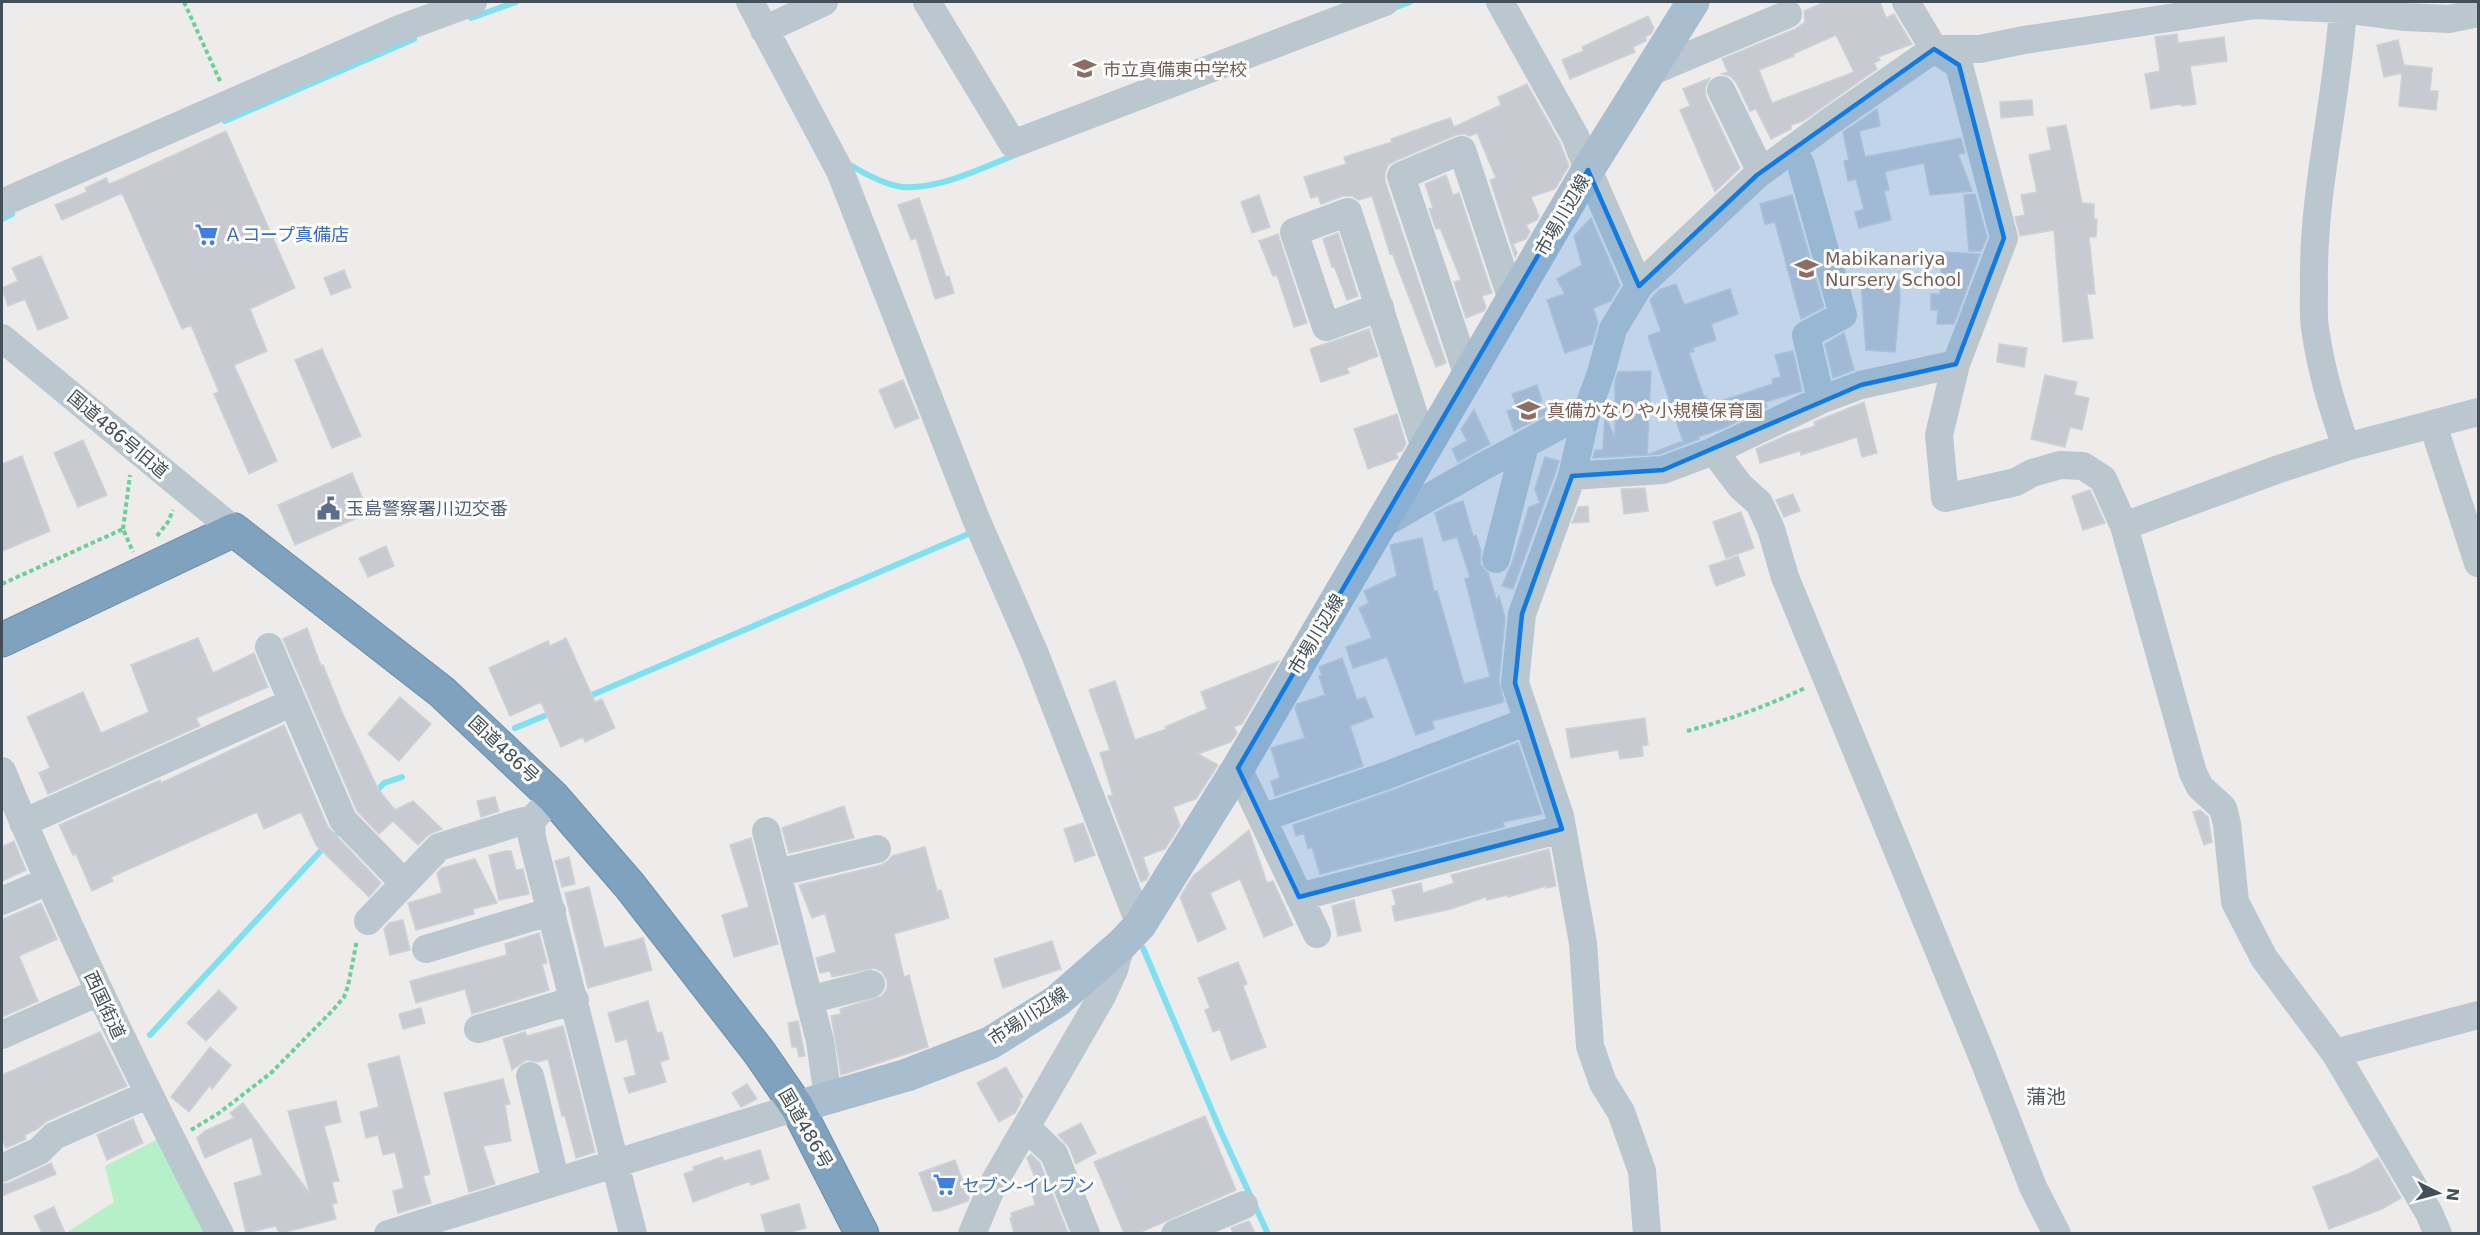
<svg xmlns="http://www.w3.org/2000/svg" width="2480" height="1235" viewBox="0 0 2480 1235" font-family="'DejaVu Sans','Noto Sans JP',sans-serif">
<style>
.green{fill:#b5f0c8}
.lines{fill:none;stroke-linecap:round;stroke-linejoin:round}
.stream{stroke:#7fe0f0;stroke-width:6}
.building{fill:#c7cad1;stroke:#ced2d7;stroke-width:1.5;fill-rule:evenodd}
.highway-casing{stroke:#6a8daa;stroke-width:35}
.path{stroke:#6bd098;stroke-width:4;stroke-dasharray:4.5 3;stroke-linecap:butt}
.minor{stroke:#bbc7cf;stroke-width:28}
.major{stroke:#a8bdcd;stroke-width:33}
.highway{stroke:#7fa2be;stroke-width:33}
.marked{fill:#0f7ae4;fill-opacity:0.2;stroke:#0f7ae4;stroke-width:4.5;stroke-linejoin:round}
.labels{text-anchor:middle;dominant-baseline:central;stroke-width:6;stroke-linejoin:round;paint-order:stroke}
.education-label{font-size:18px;fill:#785e54;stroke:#fff;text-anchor:start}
.street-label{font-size:18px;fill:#435059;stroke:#fff}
.shop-label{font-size:18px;fill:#366cbe;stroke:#fff;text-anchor:start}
.service-label{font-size:18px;fill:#4e5e75;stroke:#fff;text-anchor:start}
.neighbourhood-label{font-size:20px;fill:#575c60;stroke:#fff}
</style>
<rect width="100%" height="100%" fill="#eeebeb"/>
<path class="green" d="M160,1138L211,1234H64L114,1202L105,1166Z"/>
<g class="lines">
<path class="stream" d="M1391,9L1410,2
M471,18L516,2
M225,121L414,39
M852,166C867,175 885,185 903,187C941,189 981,168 1015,155
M2,219L12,214
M585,698L973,532
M515,728L554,712
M373,795L384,783L402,777
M1143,948L1221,1132L1268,1234
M150,1035L341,829"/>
</g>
<path class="building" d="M1825,2H1880L1886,18L1894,14L1912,44L1878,57L1880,60L1874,63L1877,69L1803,121L1791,125V129L1771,139L1756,109L1750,111L1736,82L1730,76L1722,74L1728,72L1722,59L1795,29L1805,22L1804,11ZM1836,35L1854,72L1772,103L1759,70L1794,56L1793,54Z
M1648,16L1654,28L1651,34L1646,36V41L1633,47L1635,52L1570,79L1562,60L1583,51L1582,47Z
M2177,34L2178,43L2224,37L2227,61L2190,66L2196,104L2182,106L2181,104L2151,109L2145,74L2160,71L2155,37Z
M2398,40L2404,65L2432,68L2430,91H2438L2436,110L2399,106L2402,73L2384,77L2377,45Z
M1710,78L1705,88L1706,97L1740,168L1715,192L1680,110L1690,106L1683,89Z
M1527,84L1560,143L1569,166L1555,189L1531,197L1539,216L1537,220L1526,225L1530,232L1526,239L1513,244L1517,253L1515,257L1490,180L1496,178L1477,133L1470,136L1464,134L1456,135L1395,161L1388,165L1385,173V181L1446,363L1436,367L1392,253L1390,254L1372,196L1359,200L1352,196H1343L1321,204L1318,196L1311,198L1304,177L1346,164L1344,157L1392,142L1391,139L1450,118L1454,127L1501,105L1498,97Z
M2032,100L2033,115L2001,118L2000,102Z
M1877,109L1880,126L1859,131L1865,157L1961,138L1965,153L1958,154L1972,191L1930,195L1924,163L1887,171L1885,173L1889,190L1884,191L1891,220L1859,228L1855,212L1864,209L1856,179L1848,181L1844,161L1849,160L1843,132Z
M2066,125L2082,203L2094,204V219H2097L2096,237H2089L2095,294H2087L2093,338L2063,342L2054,230L2020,236L2015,217L2025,215L2021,195L2037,192L2029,155L2051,150L2047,128Z
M226,131L295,288L250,309L267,351L234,365L277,461L249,474L214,394L219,392L191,325L182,329L122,193L62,220L55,205L87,192L85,188L106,178L109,184L117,181Z
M1446,175L1453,195L1459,193L1492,293L1482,296L1486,307L1484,311L1466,318L1454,282L1461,280L1440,228L1436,229L1429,209L1433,208L1425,184Z
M1975,194L1987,237L1981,251H1969L1964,195Z
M1259,195L1270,227L1252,233L1241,202Z
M1792,195L1824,307L1801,319L1775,222L1765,224L1760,204Z
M919,198L946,277L949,276L954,293L935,299L916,238L911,240L898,205Z
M1591,218L1620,285L1611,301L1593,308L1598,323L1592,344L1565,353L1547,300L1565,294L1557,279L1582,265L1574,236Z
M1338,233L1358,296L1347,300L1334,266L1332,267L1323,239Z
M1278,234L1307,323L1294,327L1277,275L1273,276L1259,241Z
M1942,252L1980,254L1954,324H1937L1938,310H1931V294H1940Z
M41,256L68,318L38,330L25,299L8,306L2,288L18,281L12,268Z
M344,270L351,287L331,295L324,278Z
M1869,278H1882L1884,281L1899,280L1900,298L1895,352L1866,350L1861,283L1869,282Z
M1676,284L1684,305L1730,289L1738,314L1711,324L1716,340L1692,348L1694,351L1689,353L1704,397L1706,396L1709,405L1773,384L1772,379L1781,377L1775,355L1793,351L1802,391L1765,402L1767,407L1724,428L1698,437L1699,439L1660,454L1647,455L1683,441L1648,336L1661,331L1650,300L1659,290Z
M1369,329L1378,356L1347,368L1349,373L1321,382L1310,349Z
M1844,333L1854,370L1833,378L1825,344Z
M1999,344L2027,348L2024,367L1997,362Z
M322,349L361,436L332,448L295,360Z
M1651,371L1647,455L1593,458L1595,450H1603L1605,415L1615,438V382L1618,372Z
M2045,375L2077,382L2074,395L2089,398L2082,430L2070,427L2065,447L2031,439Z
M903,380L919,418L895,428L879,390Z
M1537,385L1542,401L1533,406H1544L1547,414L1514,431L1507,411L1517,408L1512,394Z
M1864,402L1877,453L1862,457L1857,437L1801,455L1800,451L1760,463L1756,449L1787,435L1815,426L1814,422Z
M1474,410L1490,444L1458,462L1452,449L1467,441L1461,429Z
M1397,414L1406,444L1402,451L1396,453L1398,458L1368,469L1354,429Z
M83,440L107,495L78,507L54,453Z
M22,456L50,531L2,551V464Z
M1545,457L1559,461L1556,471L1513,589L1502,586L1512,563L1529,507L1540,503L1535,489Z
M352,473L369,513L295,545L278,505Z
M1645,488L1648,511L1624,514L1621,489Z
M2090,490L2105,523L2083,530L2072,496Z
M1793,494L1800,511L1784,517L1776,500Z
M1463,501L1473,536L1476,535L1481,551L1480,564L1488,573L1497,602L1499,596L1505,618L1499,681L1504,702L1432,721L1434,729L1416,735L1387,657L1353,668L1346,647L1372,638L1359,608L1369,603L1364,591L1397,576L1390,545L1422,538L1434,591H1437L1464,684L1490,677L1465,579L1470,577L1457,537L1443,541L1435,513L1448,506Z
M1588,506L1589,522L1572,523L1578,507Z
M1741,512L1754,548L1726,558L1713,522Z
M386,546L394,566L368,577L359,558Z
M1738,556L1745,575L1716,586L1709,566Z
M307,628L321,666L323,665L342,712L378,789L395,810L413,801L442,829L428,835L418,845L393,821L379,834L357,811L283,639Z
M198,638L213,673L254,653L268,687L196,718L200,726L48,794L39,773L50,768L27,717L83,692L101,733L149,712L131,665Z
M566,638L595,702L602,699L615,728L585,742L583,737L561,747L541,702L510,716L489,668L548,641L550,646Z
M1342,658L1357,700L1365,697L1373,717L1350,726L1363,766L1275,796L1271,781L1280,778L1271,748L1305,738L1295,708L1297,704L1325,695L1319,676L1322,675L1319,667Z
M1279,661L1242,724L1234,727L1237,733L1231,742L1198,754L1218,765L1196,799L1173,807L1180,826L1165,849L1143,857L1149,875L1146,880L1141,882L1108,796L1113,795L1100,753L1110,750L1089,690L1115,681L1135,740L1166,729L1165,727L1207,709L1201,692Z
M400,697L431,724L399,761L368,734Z
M1645,718L1648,745L1642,746L1643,756L1620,759L1618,750L1571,758L1566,729Z
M284,725L328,827L381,883L369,897L316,845L301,812L264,829L257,812L111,877L113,881L92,891L76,854L73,855L59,825L160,780L161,783Z
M1518,743L1542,814L1503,822L1504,827L1320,874L1312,847L1308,849L1304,833L1296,836L1293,825L1391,791Z
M495,797L499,811L481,817L477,801Z
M844,806L854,838L789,853L782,828Z
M2200,810L2208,817L2212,842L2204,845L2193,812Z
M1083,823L1095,855L1075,862L1064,829Z
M1249,830L1267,883L1273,881L1293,925L1264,937L1240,879L1210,893L1226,929L1198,942L1180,897L1193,876Z
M751,838L778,944L734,957L722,915L749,907L730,845Z
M14,841L26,870L2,881V847Z
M925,847L937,891L941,890L949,918L894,934L904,977L909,975L928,1047L841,1075L831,1016L841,1014L840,1009L882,996L887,989V980L882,972L875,968L832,977L830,971L820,973L816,958L836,952L825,913L812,918L799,885L881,865L888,861L892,856Z
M1549,849L1556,886L1546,888V886L1508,897L1507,895L1487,900L1486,897L1451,909L1395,921L1392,906L1396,905L1392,890L1421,883L1423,893L1454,883L1451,875Z
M505,851H511L516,870L523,869L529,894L499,900L489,855Z
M569,857L575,884L562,887L555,861Z
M475,859L497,903L473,909L474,914L416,930L408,903L442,893L437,873L442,868Z
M589,887L604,948L643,938L652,970L588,988L565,893Z
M1354,900L1361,931L1338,936L1332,906Z
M41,903L57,939L19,956L38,1001L2,1017V917L3,919Z
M403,920L410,950L390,955L384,929L389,923Z
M539,933L547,963L542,964L549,990L472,1014L465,989L416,1003L410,981L507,955L505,944Z
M1052,941L1061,969L1003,988L994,959Z
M1238,962L1247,984L1243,986L1266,1047L1231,1060L1220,1029L1213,1032L1205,1010L1210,1008L1198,978Z
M219,990L237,1008L206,1041L187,1023Z
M648,1001L657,1033L662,1032L669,1059L660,1062L666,1082L629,1093L624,1078L636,1075L627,1039L616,1042L608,1013Z
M421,1008L425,1023L403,1029L399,1014Z
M798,1021L805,1056L799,1057L797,1047H792L788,1023Z
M563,1026L595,1152L576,1158L565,1116H562L548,1059L538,1062L526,1060L512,1070L503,1039L525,1032L527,1036Z
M100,1032L127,1086L47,1121L37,1129L25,1135L26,1139L6,1148L2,1139V1075Z
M210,1047L231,1065L212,1089L210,1085L189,1112L171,1097Z
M399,1056L430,1174L423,1176L431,1203L398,1213L393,1191L404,1188L395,1152L383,1155L378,1135L366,1138L360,1112L379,1107L368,1064Z
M1006,1067L1023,1097L1019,1099L1021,1102L1015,1113L999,1122L977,1083Z
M503,1079L510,1104L505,1105L511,1141L483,1146L495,1184L469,1192L444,1093Z
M747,1084L757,1099L741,1107L732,1093Z
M336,1101L341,1122L324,1126L339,1181L332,1182L337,1203L332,1204L336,1219L282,1233H279L276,1226L246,1233L234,1183L262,1175L252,1137L205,1158L197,1138L205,1131L234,1118L230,1113L243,1103L310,1194L288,1111Z
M1205,1116L1236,1190L1139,1233H1124L1094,1162Z
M133,1119L143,1143L107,1160L97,1135Z
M1081,1123L1096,1153L1076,1164L1069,1147L1058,1135Z
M760,1150L769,1179L751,1185L750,1181L693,1202L684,1174L694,1170L693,1167L722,1157L724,1161Z
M1031,1154L1040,1163L1068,1233H1014L1010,1218H1012L1011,1213L1035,1205L1029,1180L1035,1178L1027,1158Z
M2378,1158L2401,1198L2382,1209L2329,1229L2313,1187L2353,1172Z
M955,1160L969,1198L968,1201L940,1211H933L919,1173Z
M51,1163L56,1174L2,1196V1184L9,1183Z
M799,1204L806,1228L788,1233H766L761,1215Z
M54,1207L65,1233H42L34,1216Z
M1249,1221L1255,1233H1233L1231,1228Z"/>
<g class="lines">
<defs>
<path id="highway" d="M2,640L234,530L442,692L553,797L630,886L759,1052L797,1107L862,1234"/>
</defs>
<use href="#highway" class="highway-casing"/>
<path class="path" d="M184,2L221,83
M123,529L130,475
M157,536L168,522L173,510
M2,584L123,529L133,552
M1687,731C1728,720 1767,706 1805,688
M191,1130L219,1113L271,1073L333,1010L344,997L348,986L357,940"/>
<path class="minor" d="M750,2L840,171L976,519L1035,654L1140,925
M927,2L1013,144L1385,2
M1500,2L1575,136L1588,170L1639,286
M1906,2L1934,49L1959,65L2004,238L1956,364L1939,435L1945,498L2016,482L2032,473L2060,465L2083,466L2103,479L2124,526L2193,773L2200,787L2223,808L2227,824L2235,902L2264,958L2335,1053L2429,1213L2438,1234
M2343,9C2337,102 2312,193 2314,287C2314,300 2313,314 2315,328C2321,371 2332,406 2346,447
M764,30L824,2
M1650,72L1788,14
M1721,90L1761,172
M1792,149L1801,165L1843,315L1806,335L1821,400L1861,385L1956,364
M2,203L397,30L473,2
M1380,307L1326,327L1294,232L1348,212L1425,448
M2,338L234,530
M1468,376L1401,176L1462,150L1512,300
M2433,425L2478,563
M1714,451L1740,486L1759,503L1771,529L1785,577L1983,1058L2033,1187L2057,1234
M1572,476L1663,470L1714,451L1821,400
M1381,525L1482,467L1587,411
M2124,526L2279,469L2346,447L2478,412
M1496,559L1525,445
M269,647L343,820L404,883
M1238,768L1317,934
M2,771C67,929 141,1082 220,1234
M553,797L531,821L532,838L633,1234
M1262,818L1385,776L1528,721
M23,823L291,703
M766,831L820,1041L828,1098
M777,873L877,849
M1299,897L1562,829
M2,901L48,881
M368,921L439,847L523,821H531
M426,949L552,911
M809,1000L871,984
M478,1029L575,1000
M2,1035L99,992
M2335,1053L2478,1015
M530,1076L556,1182
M1026,1127L1054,1154L1086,1234
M2,1168L39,1151L54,1136L147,1095
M388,1234L797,1107
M972,1234L993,1184L1102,996L1114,970L1121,945
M1175,1234L1244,1205
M1647,1234L1642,1171L1621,1112L1603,1083L1590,1046L1583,943L1560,816L1515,683L1522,614L1572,476L1587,411L1601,373L1613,329L1639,286L1757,175L1829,122L1934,49H1980L2024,40L2255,5L2343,9L2405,17L2449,19L2478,13"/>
<path class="major" d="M797,1107L907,1075L990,1043L1057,1001L1121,945L1140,925L1238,768L1588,170L1693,2"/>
<use href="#highway" class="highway"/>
</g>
<path class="marked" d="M1934,49L1959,65L2004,238L1956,364L1861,385L1663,470L1572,476L1522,614L1515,683L1562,829L1299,897L1238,768L1588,170L1639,286L1757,175Z"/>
<defs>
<symbol id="school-bare" viewBox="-9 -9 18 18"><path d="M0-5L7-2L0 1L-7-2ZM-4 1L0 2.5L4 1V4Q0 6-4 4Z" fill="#8d6e63" stroke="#fff" stroke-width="2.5" paint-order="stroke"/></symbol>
<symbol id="supermarket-bare" viewBox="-9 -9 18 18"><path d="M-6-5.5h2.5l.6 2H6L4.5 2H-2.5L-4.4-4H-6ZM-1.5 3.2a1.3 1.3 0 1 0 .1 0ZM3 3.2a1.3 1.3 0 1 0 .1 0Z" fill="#3f7fe0" stroke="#fff" stroke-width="2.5" paint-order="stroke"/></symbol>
<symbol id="civic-bare" viewBox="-9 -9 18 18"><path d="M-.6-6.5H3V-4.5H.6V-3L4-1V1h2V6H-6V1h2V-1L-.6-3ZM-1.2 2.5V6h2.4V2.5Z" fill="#5c6f8a" stroke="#fff" stroke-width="2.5" paint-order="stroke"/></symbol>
</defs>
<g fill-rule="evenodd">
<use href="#school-bare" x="1068" y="52" width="33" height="33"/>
<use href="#supermarket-bare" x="190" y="218" width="33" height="33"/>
<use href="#school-bare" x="1790" y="252" width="33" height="33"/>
<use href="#school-bare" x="1512" y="394" width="33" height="33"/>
<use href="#civic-bare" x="312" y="492" width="33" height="33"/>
<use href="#supermarket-bare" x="928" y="1168" width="33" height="33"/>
</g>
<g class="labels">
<g class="education-label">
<text x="1103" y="69">市立真備東中学校</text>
<text x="1825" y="258">Mabikanariya<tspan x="1825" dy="21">Nursery School</tspan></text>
<text x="1547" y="410">真備かなりや小規模保育園</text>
</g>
<g class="street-label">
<text transform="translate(1562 215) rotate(-60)">市場川辺線</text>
<text transform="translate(118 434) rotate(40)">国道486号旧道</text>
<text transform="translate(1316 634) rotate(-59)">市場川辺線</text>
<text transform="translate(504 749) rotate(43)">国道486号</text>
<text transform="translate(105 1005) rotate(65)">西国街道</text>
<text transform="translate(1028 1016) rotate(-33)">市場川辺線</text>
<text transform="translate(806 1128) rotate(60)">国道486号</text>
</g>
<g class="shop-label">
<text x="224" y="234">Ａコープ真備店</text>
<text x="962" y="1185">セブン-イレブン</text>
</g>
<g class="service-label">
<text x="346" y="508">玉島警察署川辺交番</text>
</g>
<g class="neighbourhood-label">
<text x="2046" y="1097">蒲池</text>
</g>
</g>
<rect width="2480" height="1235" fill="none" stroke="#435059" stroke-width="6"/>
<g transform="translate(2438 1193) rotate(96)" stroke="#ffffff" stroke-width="4.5" paint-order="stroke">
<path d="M0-4.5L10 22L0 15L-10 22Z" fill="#435059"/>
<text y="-9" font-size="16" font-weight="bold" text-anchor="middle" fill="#435059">N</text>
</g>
</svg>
